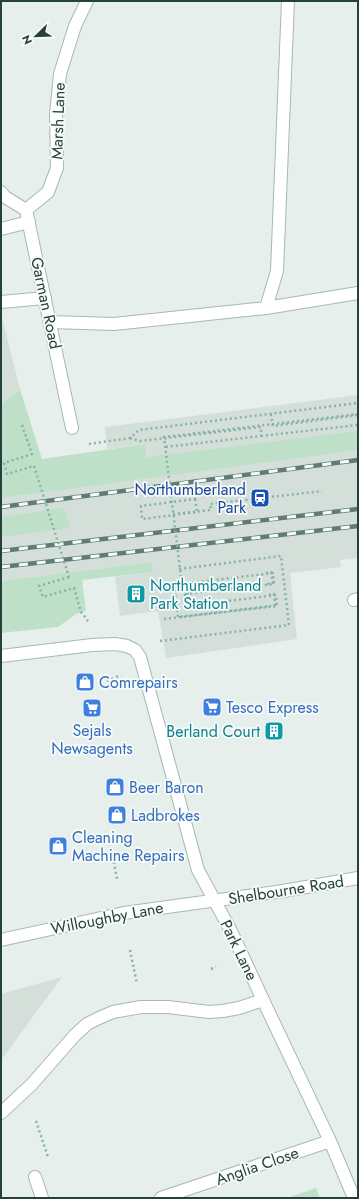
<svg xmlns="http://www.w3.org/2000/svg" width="359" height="1199" viewBox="0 0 359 1199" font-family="Jost,sans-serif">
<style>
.built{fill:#d4dfda}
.green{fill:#bfe0c8}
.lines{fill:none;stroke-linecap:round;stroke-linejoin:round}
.service-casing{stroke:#a8b8b2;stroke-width:14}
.minor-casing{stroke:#a8b8b2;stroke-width:14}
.tertiary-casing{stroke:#a8b8b2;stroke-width:14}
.path{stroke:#86b3a5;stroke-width:2.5;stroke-dasharray:2 3;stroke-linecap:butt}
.service{stroke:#fff;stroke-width:12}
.minor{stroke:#fff;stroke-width:12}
.tertiary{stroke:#fff;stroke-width:12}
.rail-casing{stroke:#5f7d75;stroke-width:4.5}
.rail{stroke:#f7fbf9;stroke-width:3;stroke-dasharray:9;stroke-linecap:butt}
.path-bridge{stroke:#86b3a5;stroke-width:2.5;stroke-dasharray:2 3;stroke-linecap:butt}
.labels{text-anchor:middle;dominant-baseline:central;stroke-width:3.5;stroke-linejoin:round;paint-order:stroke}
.street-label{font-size:16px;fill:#24423a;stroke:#f7fbf9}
.transit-label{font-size:16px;fill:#164399;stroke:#f7fbf9;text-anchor:end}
.culture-label{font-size:16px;fill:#0d838f;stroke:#f7fbf9;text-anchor:start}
.shop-label{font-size:16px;fill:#366cbe;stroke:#f7fbf9;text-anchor:start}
</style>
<rect width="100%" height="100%" fill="#e6efeb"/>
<path class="built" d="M1,313L20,389L1,405Z
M358,395V558L340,560L341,567L290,573L297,639L166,658L158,611L120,616L115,577L152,572L151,562L1,581V498L150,477L146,444L107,449L105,427Z
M62,977L1,1060V994Z"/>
<path class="green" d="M20,389L42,459L146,444L147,457L358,431V450L1,498V405Z
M64,508L70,528L1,537V517Z
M151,562L153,572L82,580L86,611L76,614L58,627L1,633V581Z
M316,1188L320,1198H287Z"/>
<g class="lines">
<defs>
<path id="service" d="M1,229L29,222
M1,302L45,298
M266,308L277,271L288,1
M50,322L114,324L266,308L358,293
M354,600L358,599
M1,1113L32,1084L75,1035L87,1024L99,1018L113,1012L141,1007H168L209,1012L223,1011L239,1008L263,1000"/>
<path id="minor" d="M1,192L5,197L26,210
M26,210L48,192L57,168L56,114L60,74L75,26L87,1
M26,210L72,428
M1,656L92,645L115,644L127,646L135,650L140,657L198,870L231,931L263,1000L330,1141L354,1198
M35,1177L42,1198
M161,1198L330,1141"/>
<path id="tertiary" d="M1,940L124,913L283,891L358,878"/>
</defs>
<use href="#service" class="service-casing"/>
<use href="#minor" class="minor-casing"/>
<use href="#tertiary" class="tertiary-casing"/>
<path class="path" d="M272,415H271L273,426L358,415
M22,425L32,454L4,463L7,474L34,466
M261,436L358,425
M130,438L140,441L261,427V436L165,447
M89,444L130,438L139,430L358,403
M262,498L322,491
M195,499L197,512L142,519L141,506Z
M69,577L39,586L43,597L74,588L81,612L87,619L88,623
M181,577L182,582H184
M164,619L277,606L276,595L188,606L186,594L274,584L273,573L174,585L178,617L270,606
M160,641L289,625L281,556L179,569
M107,681L121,675
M113,857L117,879
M130,950L137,984
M211,969L216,967
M36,1121L48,1157"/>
<use href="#service" class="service"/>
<use href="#minor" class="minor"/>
<use href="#tertiary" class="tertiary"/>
<defs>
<path id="rail" d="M1,507L358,460
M1,551L358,509
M1,567L358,526"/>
</defs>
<use href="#rail" class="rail-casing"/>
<use href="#rail" class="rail"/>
<path class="path-bridge" d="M34,466L69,577
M173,514L211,510L210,504L262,498
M266,573L271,572L273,583L267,584
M181,577L164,437L358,414
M189,593H185L186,605L190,604
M269,595L274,594L275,605L270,606"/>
</g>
<defs>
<symbol id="station-square" viewBox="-11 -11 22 22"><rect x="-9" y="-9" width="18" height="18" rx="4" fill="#1a4fb4" stroke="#f7fbf9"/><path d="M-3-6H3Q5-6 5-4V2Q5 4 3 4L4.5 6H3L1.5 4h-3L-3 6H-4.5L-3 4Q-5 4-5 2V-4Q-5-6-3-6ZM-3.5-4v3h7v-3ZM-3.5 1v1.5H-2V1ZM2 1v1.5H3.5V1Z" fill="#fff"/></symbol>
<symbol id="building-square" viewBox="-11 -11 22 22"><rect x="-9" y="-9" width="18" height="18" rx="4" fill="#0f9aa8" stroke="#f7fbf9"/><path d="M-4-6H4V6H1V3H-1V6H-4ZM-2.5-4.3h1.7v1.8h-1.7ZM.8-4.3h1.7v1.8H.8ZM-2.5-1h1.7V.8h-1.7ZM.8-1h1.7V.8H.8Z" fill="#fff"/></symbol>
<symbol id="shop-square" viewBox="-11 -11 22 22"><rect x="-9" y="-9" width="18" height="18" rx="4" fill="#3f7fe0" stroke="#f7fbf9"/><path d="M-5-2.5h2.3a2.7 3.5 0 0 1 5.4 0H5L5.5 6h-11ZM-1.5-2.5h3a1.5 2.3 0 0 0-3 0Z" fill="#fff"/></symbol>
<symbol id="supermarket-square" viewBox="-11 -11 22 22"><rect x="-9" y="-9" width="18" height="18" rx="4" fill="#3f7fe0" stroke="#f7fbf9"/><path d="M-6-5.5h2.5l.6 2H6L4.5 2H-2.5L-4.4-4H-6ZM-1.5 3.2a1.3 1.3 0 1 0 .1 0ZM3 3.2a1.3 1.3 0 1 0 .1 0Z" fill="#fff"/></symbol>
</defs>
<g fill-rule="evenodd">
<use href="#station-square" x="249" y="487" width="22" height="22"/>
<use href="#building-square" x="125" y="583" width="22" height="22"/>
<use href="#shop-square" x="74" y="671" width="22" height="22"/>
<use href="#supermarket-square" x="201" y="696" width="22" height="22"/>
<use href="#supermarket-square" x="81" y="697" width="22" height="22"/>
<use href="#building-square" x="263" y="720" width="22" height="22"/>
<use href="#shop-square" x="104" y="776" width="22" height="22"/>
<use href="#shop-square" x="106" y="804" width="22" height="22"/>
<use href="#shop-square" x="47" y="835" width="22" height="22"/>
</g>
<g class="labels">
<g class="street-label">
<text transform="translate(58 121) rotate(-88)">Marsh Lane</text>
<text transform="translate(46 303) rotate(78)">Garman Road</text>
<text transform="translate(286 890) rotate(-9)">Shelbourne Road</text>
<text transform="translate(107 918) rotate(-11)">Willoughby Lane</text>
<text transform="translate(239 950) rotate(64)">Park Lane</text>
<text transform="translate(257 1166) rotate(-19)">Anglia Close</text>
</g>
<g class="transit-label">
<text x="246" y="489">Northumberland<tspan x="246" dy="18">Park</tspan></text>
</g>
<g class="culture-label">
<text x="150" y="585">Northumberland<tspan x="150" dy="18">Park Station</tspan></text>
<text x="260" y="731" text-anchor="end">Berland Court</text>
</g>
<g class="shop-label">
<text x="99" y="682">Comrepairs</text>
<text x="226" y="707">Tesco Express</text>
<text x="92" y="730" text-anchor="middle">Sejals<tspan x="92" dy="18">Newsagents</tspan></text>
<text x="129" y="787">Beer Baron</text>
<text x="131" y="815">Ladbrokes</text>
<text x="72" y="837">Cleaning<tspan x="72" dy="18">Machine Repairs</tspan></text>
</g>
</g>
<rect width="359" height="1199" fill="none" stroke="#24423a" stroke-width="4"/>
<g transform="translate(36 36) rotate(247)" stroke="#f7fbf9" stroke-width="3" paint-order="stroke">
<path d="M0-3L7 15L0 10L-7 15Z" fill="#24423a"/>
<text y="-6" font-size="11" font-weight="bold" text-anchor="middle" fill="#24423a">N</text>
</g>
</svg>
